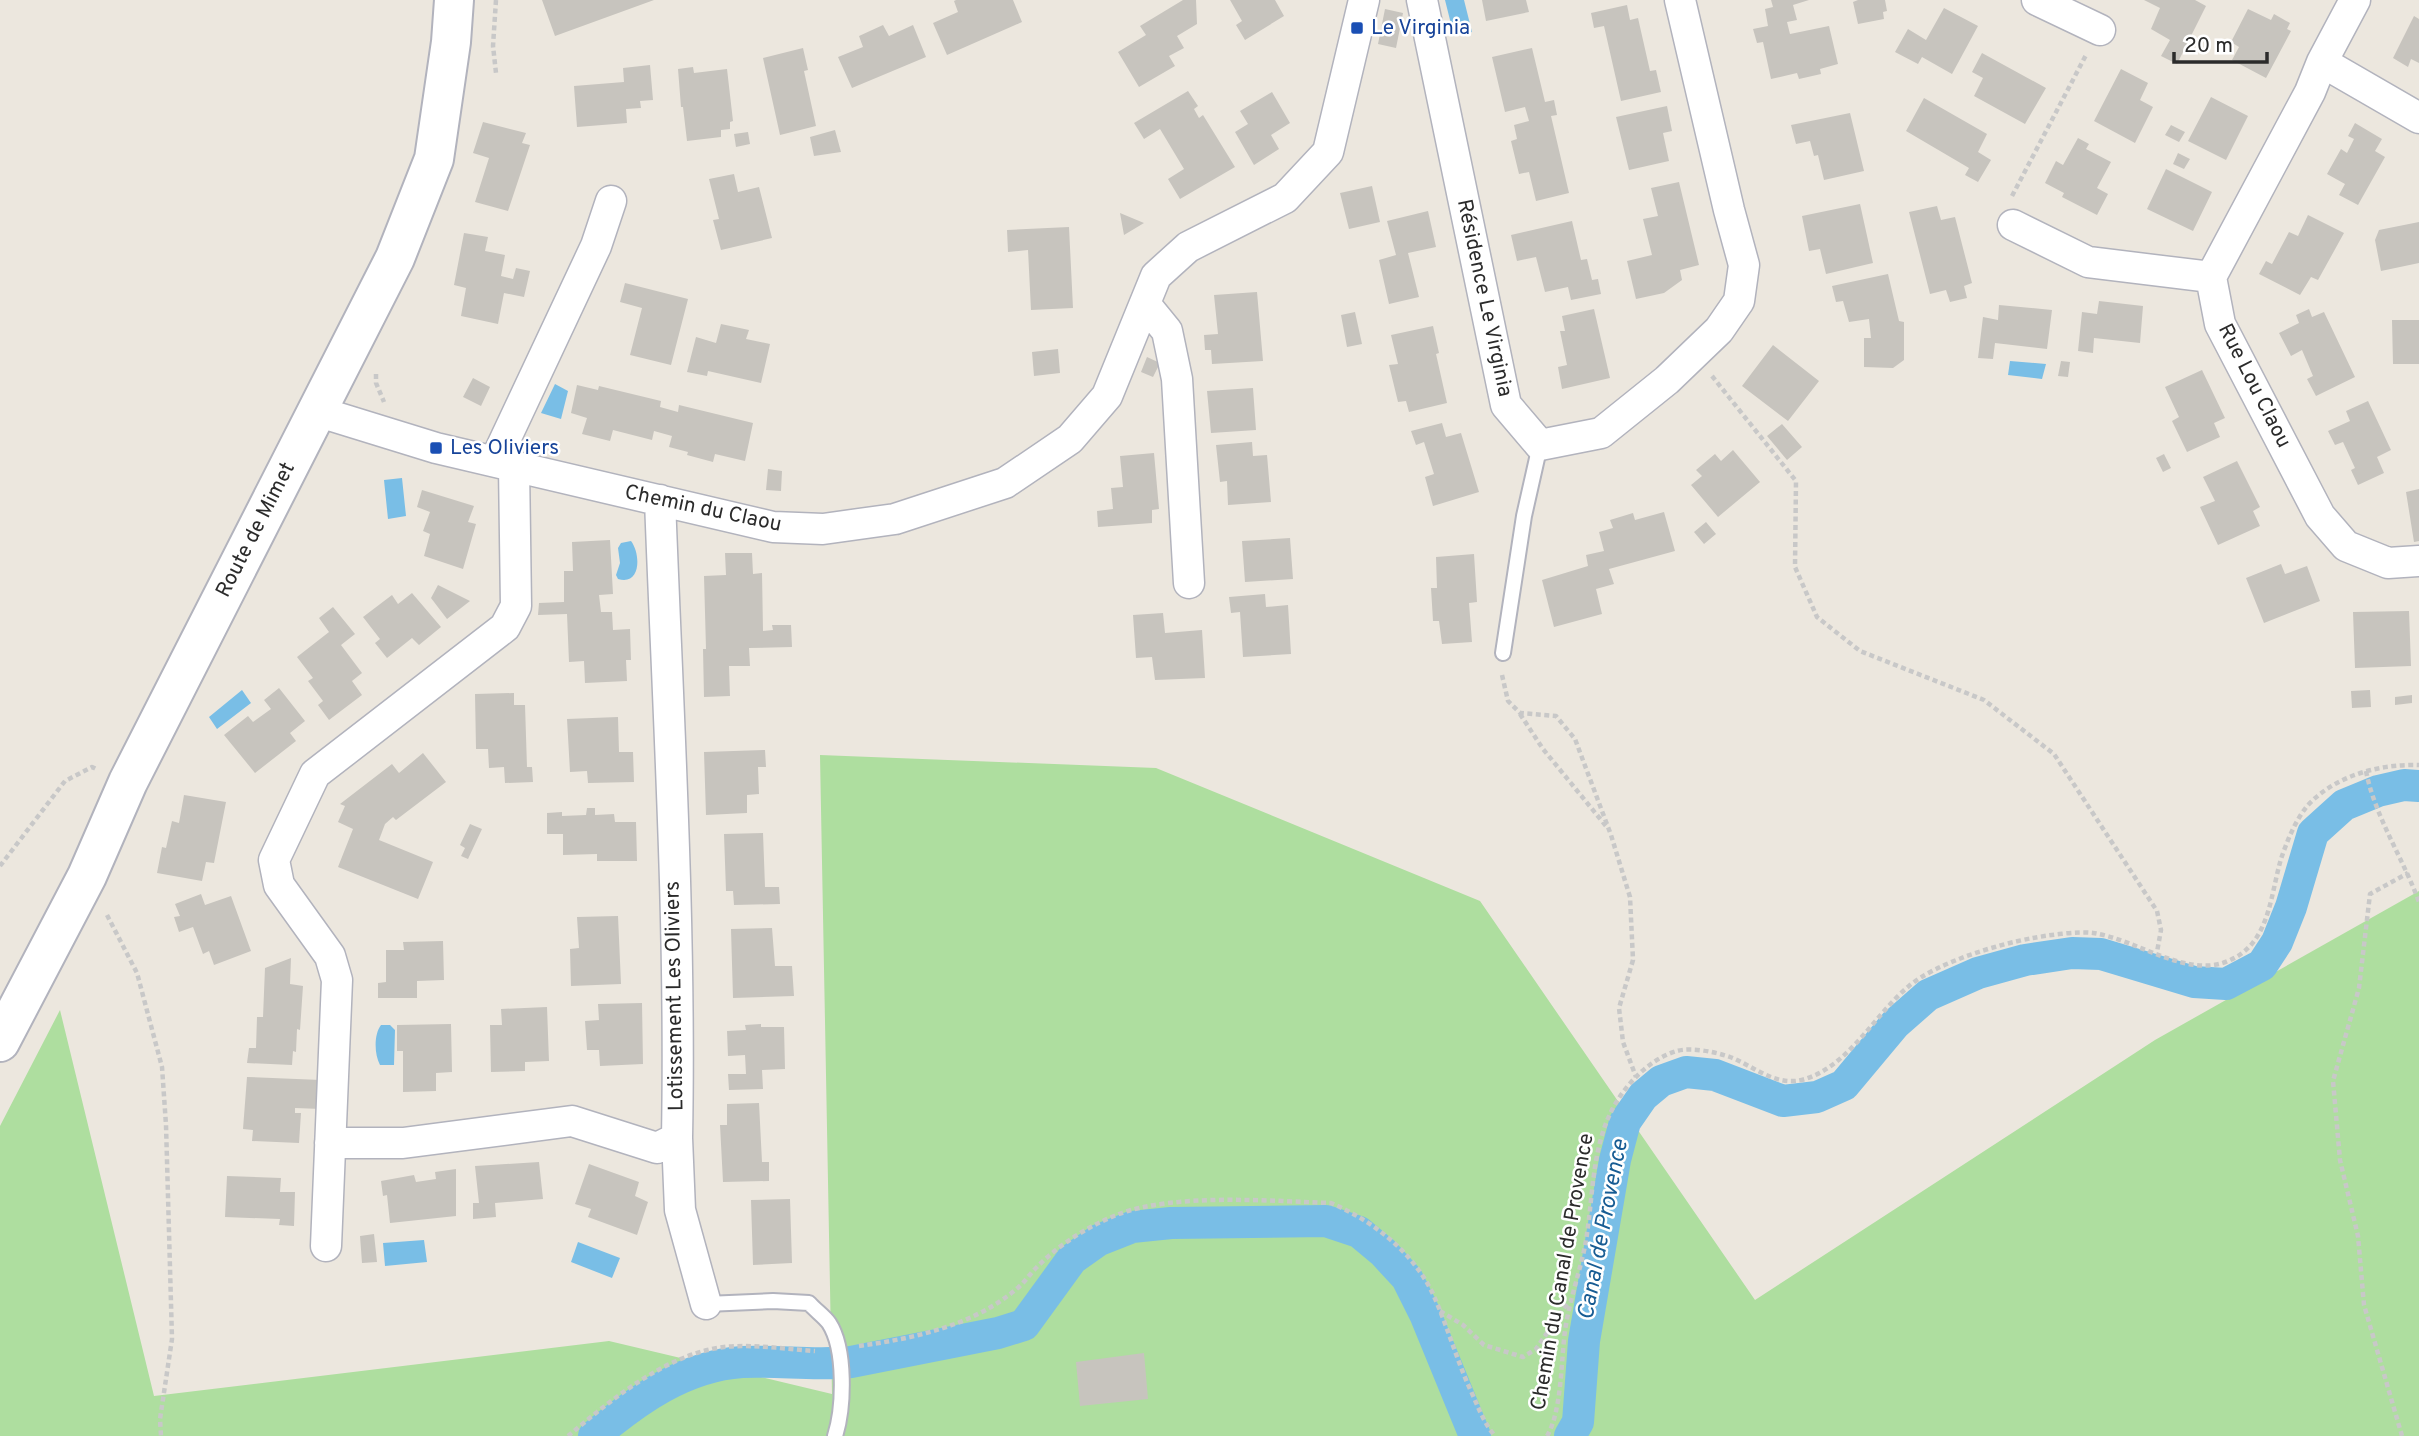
<svg xmlns="http://www.w3.org/2000/svg" width="2419" height="1436" viewBox="0 0 2419 1436" font-family="Overpass,sans-serif">
<style>
.green{fill:#aede9f}
.water{fill:#79bee6}
.lines{fill:none;stroke-linecap:round;stroke-linejoin:round}
.canal{stroke:#79bee6;stroke-width:32}
.building{fill:#c7c4be}
.lane-casing{stroke:#b2b3bd;stroke-width:18}
.street-casing{stroke:#b2b3bd;stroke-width:33}
.secondary-casing{stroke:#b2b3bd;stroke-width:42}
.path{stroke:#c8c8c8;stroke-width:4.5;stroke-dasharray:5 3.5;stroke-linecap:butt}
.lane{stroke:#fff;stroke-width:14}
.street{stroke:#fff;stroke-width:30}
.secondary{stroke:#fff;stroke-width:38}
.transit-dot{fill:#1a4fb4;stroke:#fff;stroke-width:2.5}
.labels{text-anchor:middle;dominant-baseline:central;stroke-width:5;stroke-linejoin:round;paint-order:stroke}
.transit-label{font-size:21px;fill:#164399;stroke:#fff;text-anchor:start}
.street-label{font-size:21px;fill:#2b2b2b;stroke:#fff}
.water-label{font-size:23px;font-style:italic;fill:#175c93;stroke:#fff}
</style>
<rect width="100%" height="100%" fill="#ece7de"/>
<path class="green" d="M820,755L1156,768L1480,901L1755,1300L2155,1040L2419,891V1436H0V1126L60,1010L154,1396L609,1341L832,1394Z"/>
<path class="water" d="M1445,0H1464L1472,32L1454,36Z
M2010,361L2046,364L2042,379L2008,375Z
M555,384L568,391L561,419L541,413Z
M402,478L406,516L388,519L384,480Z
M631,541C641,554 641,586 618,579L616,575L620,563L618,548L621,543Z
M242,690L251,703L217,729L209,717Z
M381,1025H390L395,1030L394,1065H380C374,1054 374,1034 381,1025Z
M424,1240L427,1262L385,1266L383,1243Z
M578,1242L620,1258L612,1278L571,1262Z"/>
<g class="lines">
<path class="canal" d="M594,1436C637,1400 684,1366 742,1362C778,1360 814,1366 851,1362L998,1333L1024,1325L1072,1259L1099,1240L1132,1227L1171,1223L1326,1221L1359,1232L1383,1252L1407,1278L1425,1314L1475,1436
M1570,1436L1578,1422L1584,1341L1615,1160L1625,1122L1643,1096L1661,1081L1686,1072L1715,1075L1783,1101L1817,1097L1844,1085L1895,1024L1928,995L1978,973L2025,960L2072,953L2101,954L2194,982L2226,984L2262,965L2277,942L2291,907L2313,833L2344,805L2378,791L2404,785L2419,786"/>
</g>
<path class="building" d="M542,0H654L555,36Z
M956,0H1013L1022,22L947,55L933,23L958,12L954,1Z
M1183,0H1196L1197,24L1177,36L1184,48L1169,56L1175,66L1139,87L1118,52L1146,35L1140,26Z
M1230,0H1275L1284,16L1245,40L1236,25L1242,21Z
M1482,0H1526L1529,12L1486,21Z
M1771,0H1809L1793,5L1797,20L1787,22L1790,34L1829,26L1838,64L1820,69L1821,74L1799,79L1797,73L1771,79L1763,42L1757,43L1753,29L1768,26L1765,9L1773,7Z
M1858,0H1885L1887,11L1883,12L1884,19L1858,24L1853,2Z
M2144,0H2195L2206,6L2177,64L2161,56L2170,40L2151,29L2160,8Z
M1627,5L1630,20L1638,18L1650,71L1656,70L1661,92L1621,101L1604,26L1594,28L1591,13Z
M1944,8L1978,26L1952,74L1922,57L1918,64L1895,52L1908,29L1926,40Z
M1385,9L1403,13L1396,48L1378,44Z
M2248,9L2271,20L2274,14L2290,23L2287,29L2291,31L2266,78L2232,60L2239,47L2231,42Z
M2414,16L2419,19V63L2411,59L2408,67L2393,58Z
M883,25L889,36L913,25L926,57L852,88L838,57L863,47L859,36Z
M803,48L808,70L804,71L816,126L780,135L763,58Z
M1532,48L1545,102L1554,100L1557,115L1551,116L1569,193L1536,201L1529,172L1519,174L1511,141L1517,139L1514,125L1529,121L1525,107L1505,112L1492,57Z
M1982,53L2046,88L2025,124L1974,96L1983,78L1972,72Z
M650,65L653,100L640,101L641,108L626,109L627,123L577,127L574,86L624,82L623,68Z
M693,67L694,73L727,69L733,121L730,122V129L721,130V137L687,141L683,107H681L678,69Z
M2121,69L2148,83L2140,100L2153,107L2135,143L2094,121Z
M1188,91L1198,106L1194,109L1199,118L1203,115L1235,167L1180,199L1168,179L1184,169L1160,129L1144,139L1134,123Z
M1272,92L1290,123L1271,135L1279,149L1254,165L1235,132L1248,124L1240,111Z
M2211,97L2248,116L2226,160L2188,141Z
M1924,98L1987,134L1978,152L1991,160L1978,182L1965,175L1969,168L1906,131Z
M1667,106L1672,131L1663,133L1669,161L1629,170L1616,117Z
M1850,113L1864,171L1824,180L1818,155L1814,156L1810,141L1796,144L1791,125Z
M483,122L526,133L522,143L530,145L508,211L475,202L489,158L473,153Z
M2355,123L2382,139L2375,151L2385,157L2358,205L2339,195L2345,184L2327,174L2341,149L2347,153L2354,139L2348,136Z
M2171,125L2185,132L2179,142L2165,135Z
M835,130L841,152L814,156L810,137Z
M748,132L750,144L736,147L734,134Z
M2078,138L2089,144L2086,149L2111,162L2097,188L2108,194L2097,215L2062,197L2064,193L2045,183L2056,161L2063,165Z
M2178,153L2190,159L2184,169L2173,164Z
M2166,169L2212,192L2193,231L2147,209Z
M734,174L738,192L759,187L772,238L721,250L713,220L719,219L709,179Z
M1679,182L1699,265L1680,270L1682,280L1664,293L1636,299L1627,261L1652,255L1643,219L1658,216L1651,188Z
M1372,186L1380,222L1349,229L1340,193Z
M1860,204L1873,263L1826,274L1820,249L1809,251L1802,216Z
M1937,206L1941,220L1955,217L1972,283L1964,286L1967,298L1950,302L1946,290L1930,294L1909,212Z
M1428,211L1436,247L1408,253L1419,297L1389,304L1379,260L1396,255L1387,221Z
M1120,213L1144,223L1124,235Z
M2308,215L2344,233L2318,280L2311,277L2300,295L2259,274L2266,261L2272,264L2289,232L2298,236Z
M1572,221L1581,260L1587,259L1592,280L1598,279L1601,294L1571,300L1568,287L1545,292L1536,257L1517,261L1511,235Z
M2419,222V263L2381,271L2375,240L2379,230Z
M1069,227L1073,308L1031,310L1028,250L1008,252L1007,230Z
M464,233L488,237L485,251L505,255L501,276L513,279L516,268L530,271L524,297L504,293L498,324L461,316L466,288L454,285Z
M1888,274L1899,321L1904,322V360L1893,368L1864,367V338H1871L1869,319L1849,322L1843,301L1836,302L1832,286Z
M625,283L688,299L671,365L630,355L642,308L620,302Z
M1257,292L1263,361L1212,364L1211,350H1205L1204,335L1218,334L1214,295Z
M2099,301L2143,306L2140,343L2094,338L2093,353L2078,351L2082,312L2097,314Z
M1999,305L2052,310L2047,349L1995,343L1993,359L1978,358L1983,317L1998,320Z
M1594,309L1610,378L1562,389L1558,367L1567,365L1560,331H1565L1562,316Z
M2309,309L2312,317L2324,312L2355,377L2316,396L2307,379L2313,376L2302,350L2291,356L2279,333L2299,323L2296,315Z
M1355,312L1362,344L1347,347L1341,315Z
M2392,320H2419V364H2393Z
M721,324L749,330L746,339L770,344L761,383L708,371L707,376L687,372L696,337L716,343Z
M1433,326L1439,353L1436,354L1447,403L1409,412L1406,401L1398,402L1389,365L1398,364L1391,335Z
M1773,345L1819,381L1788,421L1742,386Z
M1058,349L1060,373L1034,376L1032,352Z
M1147,357L1160,363L1153,377L1141,372Z
M2061,361L2070,362L2068,377L2058,376Z
M2202,370L2225,418L2214,423L2220,437L2187,452L2172,421L2179,417L2165,387Z
M473,378L490,387L481,406L463,397Z
M577,385L598,390L599,386L661,401L660,407L678,412L679,405L753,423L745,461L715,454L713,462L687,455L688,452L669,447L672,436L654,431L652,440L613,430L610,441L582,434L587,418L571,413Z
M1253,388L1256,430L1211,433L1207,391Z
M2368,401L2391,450L2377,457L2384,473L2358,485L2351,470L2355,468L2343,442L2335,445L2328,431L2350,421L2346,411Z
M1442,423L1446,437L1461,433L1479,492L1433,506L1425,477L1434,474L1424,442L1416,445L1411,431Z
M1782,424L1802,447L1787,460L1767,436Z
M1252,442L1253,456L1267,455L1271,502L1228,505L1227,481L1220,482L1216,445Z
M1733,450L1760,482L1718,517L1691,485L1702,476L1696,470L1715,454L1721,461Z
M1154,453L1159,509L1152,510V523L1098,527L1097,511L1113,509L1111,488L1123,487L1120,456Z
M2164,454L2171,468L2163,472L2156,458Z
M2237,461L2260,507L2253,511L2260,526L2218,545L2200,507L2215,501L2203,477Z
M768,469L782,471L781,491L766,490Z
M2419,489V541L2414,542L2406,492Z
M422,490L474,506L468,522L476,524L463,569L424,556L430,534L423,531L430,512L417,507Z
M1664,512L1675,551L1609,569L1614,584L1596,589L1602,614L1554,627L1542,580L1588,566L1586,555L1604,551L1599,532L1613,528L1610,520L1633,513L1635,520Z
M1706,522L1716,534L1704,544L1694,532Z
M1290,538L1293,579L1245,582L1242,541Z
M610,540L613,594L599,595L601,612H612L613,630L630,629L631,660H626L627,681L585,683L584,661L569,662L567,614L538,615L539,603L564,602V571H573L572,542Z
M725,553H752L753,574L762,573L763,631L773,630L772,625H791L792,647L749,648L750,666H729L730,696L704,697L703,649H706L704,576L726,575Z
M1474,554L1477,602L1469,603L1472,642L1442,644L1439,621H1433L1431,588H1437L1436,557Z
M2281,564L2285,574L2307,566L2320,601L2264,623L2246,578Z
M438,585L470,601L447,619L431,598Z
M412,593L441,627L419,645L412,638L387,658L375,643L380,639L363,617L392,595L398,604Z
M1265,594L1266,607L1288,605L1291,654L1243,657L1240,612L1231,613L1229,597Z
M333,607L355,634L341,645L362,673L352,681L362,695L329,720L318,705L323,701L308,681L313,678L297,657L329,632L319,618Z
M2409,611L2411,666L2355,668L2353,612Z
M1163,613L1165,633L1202,630L1205,678L1155,680L1152,657L1136,658L1133,615Z
M279,688L305,721L290,733L296,741L255,773L224,735L248,716L253,722L271,709L264,700Z
M2370,690L2371,707L2352,708L2351,691Z
M514,693V705H525L527,767H532L533,782L505,783L504,767L489,768L488,749H476L475,694Z
M2412,695V703L2395,705V697Z
M618,717L619,752H633L634,782L588,783L587,771L570,772L567,719Z
M765,750L766,767H758L759,794L747,795V813L706,815L704,752Z
M423,753L446,782L396,820L393,817L385,824L379,840L433,862L418,899L338,867L353,829L338,822L345,806L340,804L392,764L399,773Z
M184,795L226,802L214,863L206,862L202,881L157,873L162,847L166,848L172,821L179,823Z
M587,808H595V815L614,814L615,822H636L637,861H597V854L563,855V834H547V813L562,812V816L586,815Z
M470,824L482,829L468,859L461,856L465,848L460,845Z
M763,833L765,887H779L780,904L734,905L733,891H726L724,834Z
M201,894L205,905L231,896L251,951L214,965L209,951L203,954L193,927L179,932L174,917L180,916L175,904Z
M618,916L621,984L571,986L570,949L579,948L577,917Z
M772,928L775,966H792L794,996L733,998L731,929Z
M443,941L444,980L417,981V998H378V983L386,982V950H404L403,942Z
M291,958L290,984L303,986L300,1030L297,1029L296,1052L293,1051L292,1065L247,1063L249,1048H256L257,1017H263L265,968Z
M642,1003L643,1064L600,1066L599,1050H587L585,1021L599,1020L598,1004Z
M547,1007L549,1061L525,1062V1071L491,1072L490,1025H502L501,1009Z
M451,1024L452,1072L436,1073V1091L403,1092V1051H397V1025Z
M761,1024V1027H784L785,1069L762,1070L763,1089L729,1090L728,1074H746L745,1055L728,1056L727,1031L746,1030L745,1025Z
M247,1077L321,1080V1109L295,1108V1113H301L299,1143L252,1141L253,1130L243,1129Z
M759,1103L762,1162H769V1181L723,1182L720,1125H727V1104Z
M539,1162L543,1199L495,1203L496,1217L473,1219V1203H479L475,1166Z
M589,1164L639,1182L635,1196L648,1202L637,1235L588,1217L591,1209L575,1204Z
M456,1169V1216L390,1223L387,1195L383,1196L381,1181L414,1175L416,1182L436,1179L435,1172Z
M227,1176L281,1178L280,1192H295L294,1226L279,1225L280,1219L225,1217Z
M790,1199L792,1263L753,1265L751,1200Z
M374,1234L377,1262L362,1263L360,1236Z
M1144,1353L1148,1399L1080,1406L1076,1362Z"/>
<g class="lines">
<defs>
<path id="lane" d="M1503,653L1524,516L1540,445
M706,1304L773,1301L809,1303C815,1310 824,1316 829,1323C846,1349 844,1408 835,1436"/>
<path id="street" d="M1422,0L1506,405L1540,445L1601,433L1667,380L1719,330L1739,301L1744,265L1729,210L1680,0
M2037,0L2100,30
M2355,0L2322,62L2310,92L2211,277L2220,324L2320,516L2346,546L2388,563L2419,561
M2322,62L2419,118
M2013,225L2088,262L2211,277
M1145,304L1167,331L1177,379L1189,583
M316,411L436,448L773,527L823,529L895,519L1005,483L1070,439L1107,396L1156,276L1188,247L1285,198L1328,152L1364,0
M495,461L596,246L611,201
M677,1138L680,1210L706,1304
M330,1143H403L572,1121L657,1148L677,1138C681,925 668,712 660,500
M326,1246L337,980L330,956L279,885L274,860L315,774L505,627L516,606L514,466"/>
<path id="secondary" d="M0,1042L87,876L128,782L395,258L434,159L451,42L454,0"/>
</defs>
<use href="#lane" class="lane-casing"/>
<use href="#street" class="street-casing"/>
<use href="#secondary" class="secondary-casing"/>
<path class="path" d="M496,0L493,46L496,73
M2012,196L2086,55
M376,374V383L384,402
M1712,376L1796,481L1795,567L1817,617L1860,651L1984,700L2054,754L2157,911L2161,930L2157,952
M1502,675L1508,701L1520,713L1556,716L1575,739L1611,835L1630,897L1633,960L1619,1008L1623,1042L1636,1077
M1520,714L1543,749L1606,826
M2366,771C2375,817 2403,858 2419,902
M0,866L65,781L92,767L98,770
M107,915L137,973L162,1067L166,1125L172,1339L160,1419L161,1436
M1440,1311L1463,1325L1484,1345L1523,1357L1536,1349L1569,1301
M859,1346C916,1338 977,1325 1021,1285C1026,1280 1030,1274 1035,1269C1058,1245 1088,1226 1119,1214C1175,1193 1271,1201 1331,1203C1373,1221 1413,1252 1433,1294C1447,1325 1456,1358 1470,1389C1478,1406 1483,1422 1495,1436
M568,1436C611,1400 666,1354 724,1347C754,1344 785,1349 815,1351
M1547,1436C1562,1411 1561,1360 1565,1331C1569,1302 1579,1275 1585,1246C1593,1203 1591,1154 1610,1114C1622,1088 1648,1059 1677,1051C1691,1047 1716,1052 1730,1057C1754,1066 1776,1088 1805,1079C1850,1065 1874,1015 1909,986C1936,963 1998,944 2033,938C2049,935 2078,931 2093,933C2136,939 2187,979 2228,961C2270,944 2270,896 2281,859C2287,841 2296,819 2308,805C2336,775 2380,764 2419,765
M2402,1436L2364,1305L2358,1236L2340,1160L2333,1081L2359,988L2370,894L2408,873"/>
<use href="#lane" class="lane"/>
<use href="#street" class="street"/>
<use href="#secondary" class="secondary"/>
</g>
<g class="transit-dot">
<rect x="1350" y="21" width="14" height="14" rx="3.5"/>
<rect x="429" y="441" width="14" height="14" rx="3.5"/>
</g>
<g class="labels">
<g class="transit-label">
<text x="1371" y="28">Le Virginia</text>
<text x="450" y="448">Les Oliviers</text>
</g>
<g class="street-label">
<text transform="translate(1484 298) rotate(78)">Résidence Le Virginia</text>
<text transform="translate(2254 386) rotate(63)">Rue Lou Claou</text>
<text transform="translate(703 509) rotate(12)">Chemin du Claou</text>
<text transform="translate(256 530) rotate(-63)">Route de Mimet</text>
<text transform="translate(675 996) rotate(-91)">Lotissement Les Oliviers</text>
<text transform="translate(1563 1272) rotate(-80)">Chemin du Canal de Provence</text>
</g>
<g class="water-label">
<text transform="translate(1604 1230) rotate(-79)">Canal de Provence</text>
</g>
</g>
<path d="M2174 52v10h93v-10" fill="none" stroke="#2b2b2b" stroke-width="3.5"/>
<text x="2184" y="52" font-size="21" fill="#2b2b2b" stroke="#ffffff" stroke-width="5" paint-order="stroke">20 m</text>
</svg>
